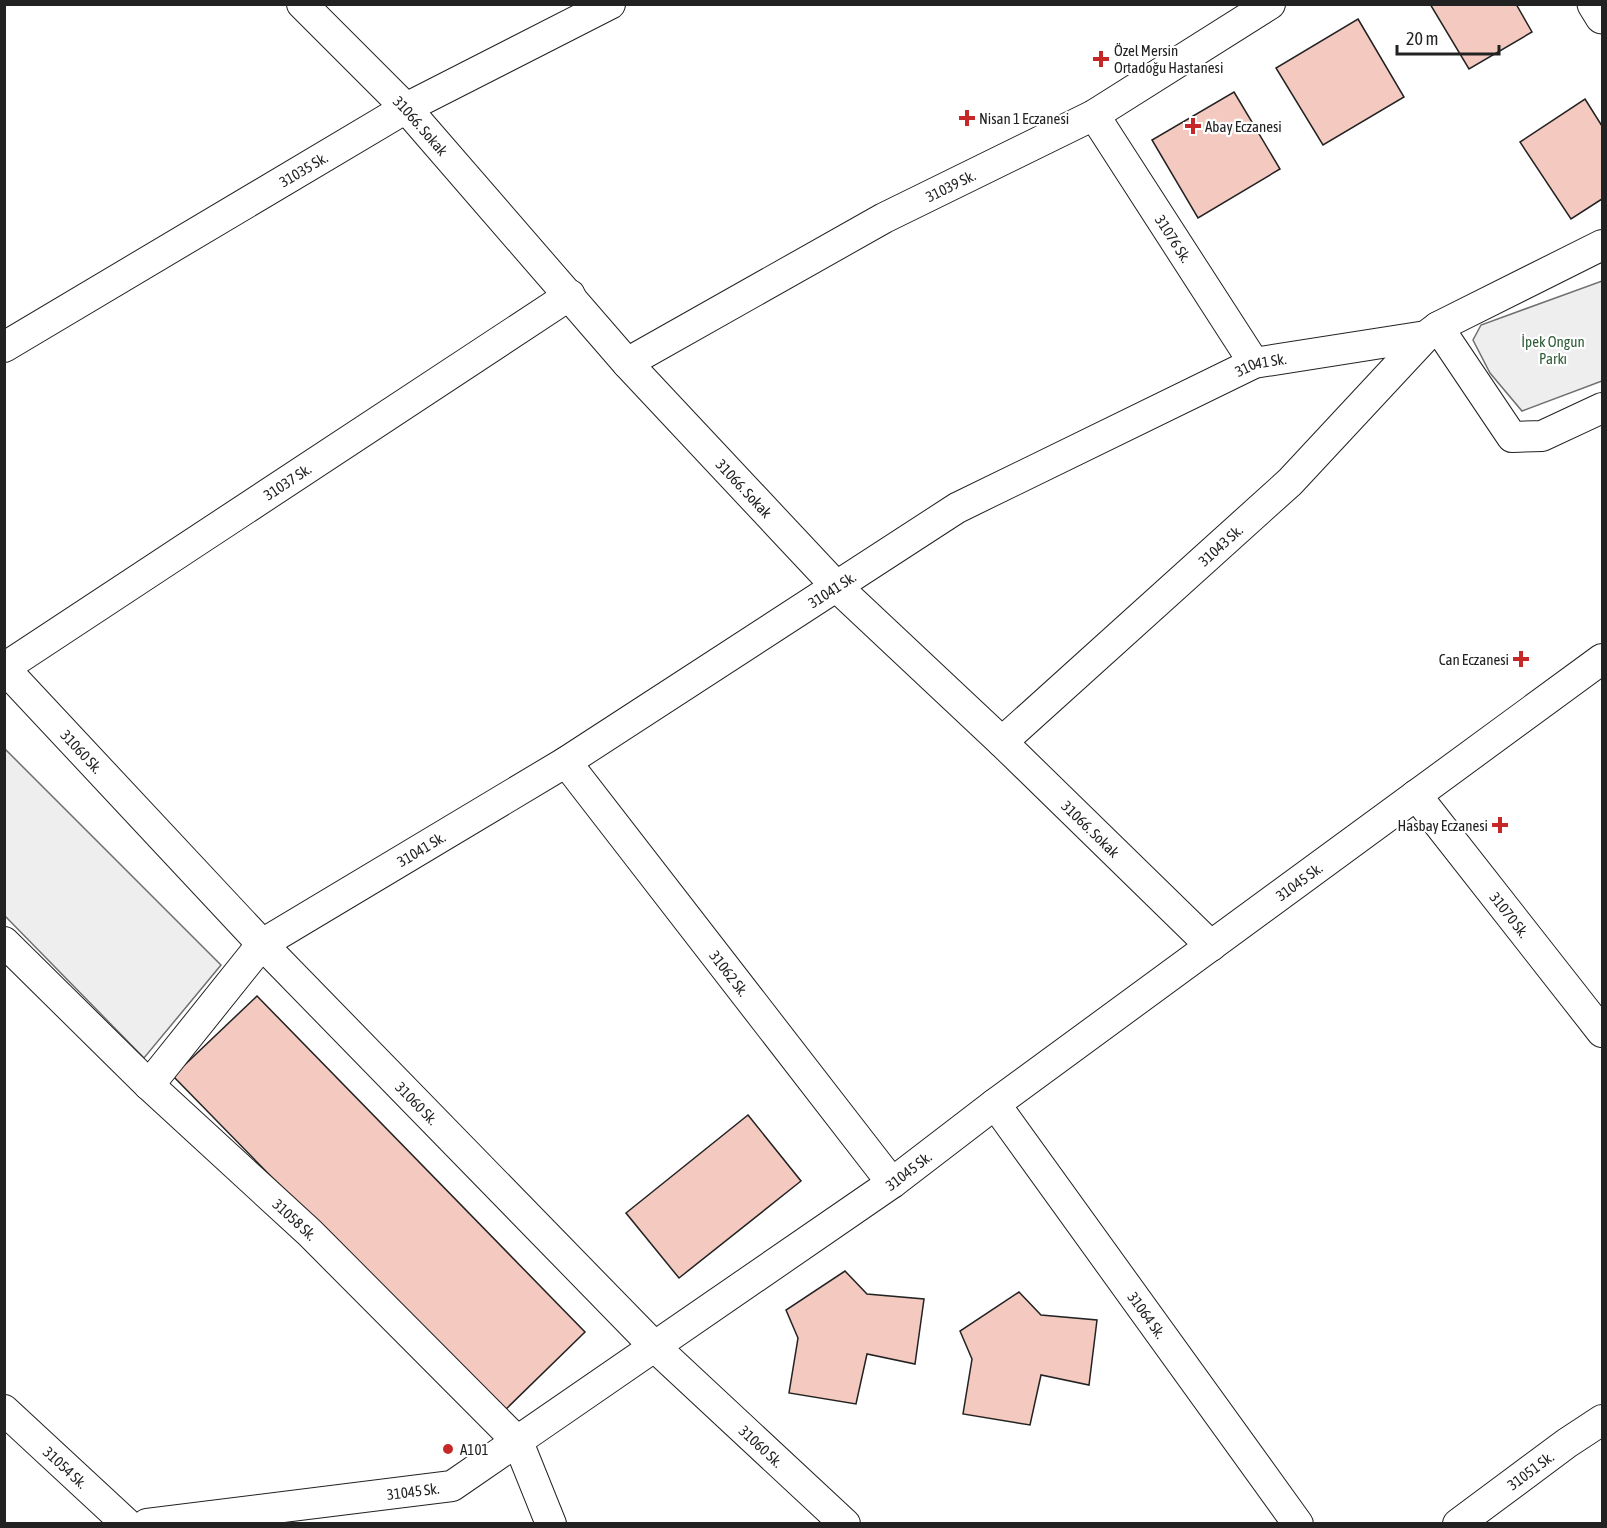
<svg xmlns="http://www.w3.org/2000/svg" width="1607" height="1528" viewBox="0 0 1607 1528" font-family="'Asap Condensed',sans-serif">
<style>
.green{fill:#eee;stroke:#6f6f6f;stroke-width:1.5}
.building{fill:#f3c9c0;stroke:#222;stroke-width:1.5}
.lines{fill:none;stroke-linecap:round;stroke-linejoin:round}
.street-casing{stroke:#222;stroke-width:32}
.secondary-casing{stroke:#222;stroke-width:35}
.street{stroke:#fff;stroke-width:30}
.secondary{stroke:#fff;stroke-width:33}
.poi-dot{fill:#c62828;stroke:#fff;stroke-width:2}
.labels{text-anchor:middle;dominant-baseline:central;stroke-width:4.5;stroke-linejoin:round;paint-order:stroke}
.poi-label{font-size:15px;fill:#222;stroke:#fff;text-anchor:start}
.street-label{font-size:15px;fill:#222;stroke:#fff}
.park-label{font-size:15px;fill:#2f5e38;stroke:#fff}
</style>
<rect width="100%" height="100%" fill="#fff"/>
<path class="green" d="M1602,281V381L1522,411L1490,373L1473,340L1481,325Z
M4,748L221,965L144,1058L5,916Z"/>
<path class="building" d="M1430,4H1516L1532,32L1469,69Z
M1358,19L1404,97L1323,145L1276,68Z
M1234,92L1280,169L1198,218L1152,140Z
M1585,99L1602,126V199L1571,219L1520,142Z
M257,996L585,1332L502,1413L173,1076Z
M748,1115L801,1181L679,1278L626,1213Z
M845,1271L867,1294L924,1299L915,1364L867,1354L856,1404L789,1393L798,1338L786,1310Z
M1019,1292L1041,1315L1097,1320L1089,1385L1041,1375L1030,1425L963,1414L972,1359L960,1331Z"/>
<g class="lines">
<defs>
<g id="street">
<path id="s1" d="M302,4L406,108L627,363L837,587L1002,742L1211,946"/>
<path id="s2" d="M1094,115L1254,363"/>
<path d="M1438,327L1512,437L1542,436L1602,408"/>
<path id="s3" d="M4,347L406,108L610,4"/>
<path id="s4" d="M627,363L884,218L1094,115L1270,4"/>
<path id="s5" d="M4,668L262,944L655,1347L845,1524"/>
<path id="s6" d="M4,668L570,295"/>
<path id="s7" d="M1002,742L1290,482L1426,336"/>
<path id="s8" d="M566,762L892,1183"/>
<path id="s9" d="M1416,795L1602,1032"/>
<path id="s10" d="M4,942L149,1085L310,1233L518,1442L551,1524"/>
<path id="s11" d="M149,1085L262,944L566,762L957,508L1254,363L1426,336L1438,327L1602,245"/>
<path id="s12" d="M995,1104L1298,1524"/>
<path id="s13" d="M4,1410L127,1524"/>
<path id="s14" d="M147,1524L452,1486L892,1183L995,1104L1602,659"/>
<path id="s15" d="M1458,1524L1567,1443L1602,1420"/>
</g>
<path id="secondary" d="M1594,4L1602,17"/>
</defs>
<use href="#street" class="street-casing"/>
<use href="#secondary" class="secondary-casing"/>
<use href="#street" class="street"/>
<use href="#secondary" class="secondary"/>
</g>
<g class="poi-dot">
<path d="M1098 50h6v6h6v6h-6v6h-6v-6h-6v-6h6z"/>
<path d="M964 109h6v6h6v6h-6v6h-6v-6h-6v-6h6z"/>
<path d="M1190 117h6v6h6v6h-6v6h-6v-6h-6v-6h6z"/>
<path d="M1518 650h6v6h6v6h-6v6h-6v-6h-6v-6h6z"/>
<path d="M1497 816h6v6h6v6h-6v6h-6v-6h-6v-6h6z"/>
<circle cx="448" cy="1449" r="6"/>
</g>
<g class="labels">
<g class="poi-label">
<text x="1114" y="50">Özel Mersin<tspan x="1114" dy="17">Ortadoğu Hastanesi</tspan></text>
<text x="979" y="118">Nisan 1 Eczanesi</text>
<text x="1205" y="126">Abay Eczanesi</text>
<text x="1509" y="659" text-anchor="end">Can Eczanesi</text>
<text x="1488" y="825" text-anchor="end">Hasbay Eczanesi</text>
<text x="460" y="1449">A101</text>
</g>
<g class="street-label">
<text stroke="none"><textPath href="#s1" startOffset="170">31066. Sokak</textPath></text>
<text stroke="none"><textPath href="#s3" startOffset="348">31035 Sk.</textPath></text>
<text stroke="none"><textPath href="#s4" startOffset="369">31039 Sk.</textPath></text>
<text stroke="none"><textPath href="#s2" startOffset="147">31076 Sk.</textPath></text>
<text stroke="none"><textPath href="#s11" startOffset="1338">31041 Sk.</textPath></text>
<text stroke="none"><textPath href="#s6" startOffset="339">31037 Sk.</textPath></text>
<text stroke="none"><textPath href="#s1" startOffset="656">31066. Sokak</textPath></text>
<text stroke="none"><textPath href="#s7" startOffset="294">31043 Sk.</textPath></text>
<text stroke="none"><textPath href="#s11" startOffset="852">31041 Sk.</textPath></text>
<text stroke="none"><textPath href="#s5" startOffset="114">31060 Sk.</textPath></text>
<text stroke="none"><textPath href="#s1" startOffset="1142">31066. Sokak</textPath></text>
<text stroke="none"><textPath href="#s11" startOffset="366">31041 Sk.</textPath></text>
<text stroke="none"><textPath href="#s14" startOffset="1348">31045 Sk.</textPath></text>
<text stroke="none"><textPath href="#s9" startOffset="152">31070 Sk.</textPath></text>
<text stroke="none"><textPath href="#s8" startOffset="267">31062 Sk.</textPath></text>
<text stroke="none"><textPath href="#s5" startOffset="600">31060 Sk.</textPath></text>
<text stroke="none"><textPath href="#s14" startOffset="862">31045 Sk.</textPath></text>
<text stroke="none"><textPath href="#s10" startOffset="402">31058 Sk.</textPath></text>
<text stroke="none"><textPath href="#s12" startOffset="260">31064 Sk.</textPath></text>
<text stroke="none"><textPath href="#s5" startOffset="1086">31060 Sk.</textPath></text>
<text stroke="none"><textPath href="#s13" startOffset="84">31054 Sk.</textPath></text>
<text stroke="none"><textPath href="#s15" startOffset="90">31051 Sk.</textPath></text>
<text stroke="none"><textPath href="#s14" startOffset="268">31045 Sk.</textPath></text>
</g>
<g class="park-label">
<text x="1553" y="341">İpek Ongun<tspan x="1553" dy="17">Parkı</tspan></text>
</g>
</g>
<rect width="1607" height="1528" fill="none" stroke="#222222" stroke-width="12"/>
<path d="M1397 45v9h102v-9" fill="none" stroke="#222222" stroke-width="3"/>
<text x="1406" y="45" font-size="18" fill="#222222" stroke="#ffffff" stroke-width="4.5" paint-order="stroke">20 m</text>
</svg>
